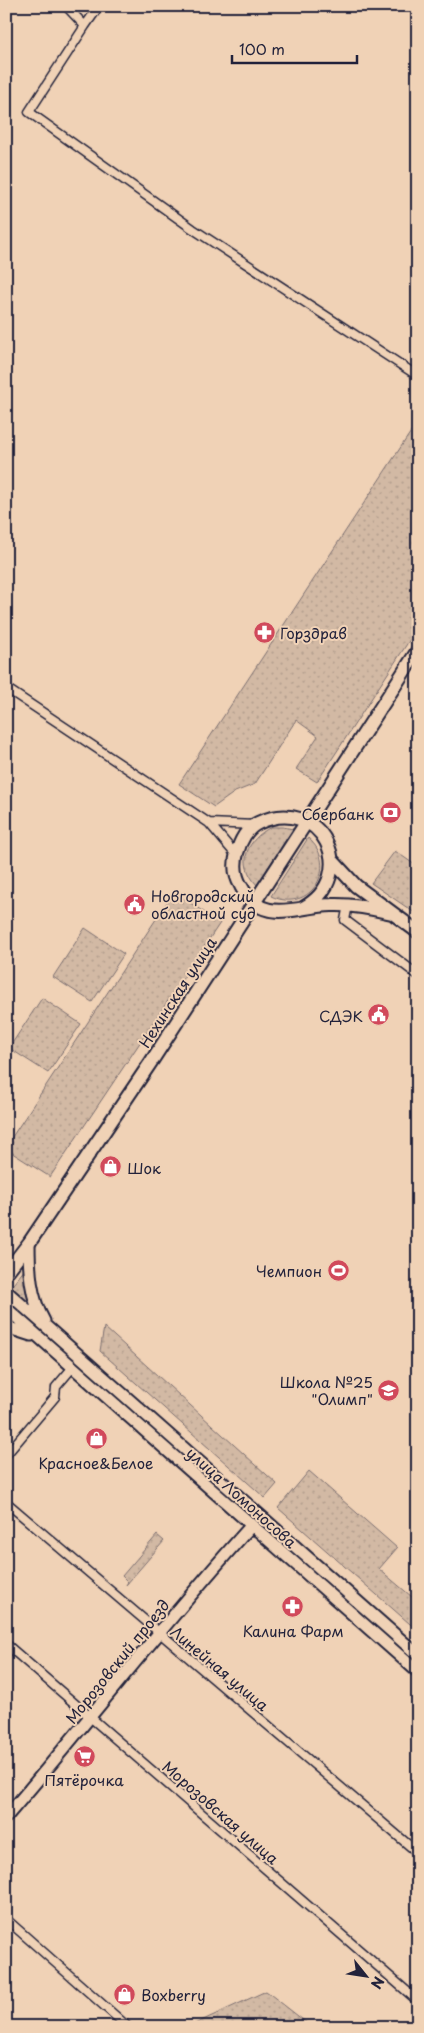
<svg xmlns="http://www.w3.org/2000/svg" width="424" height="2033" viewBox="0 0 424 2033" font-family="'Playpen Sans',sans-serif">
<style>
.grass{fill:url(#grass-dots);stroke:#7a6e70}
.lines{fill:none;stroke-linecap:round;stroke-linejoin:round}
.street-casing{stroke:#22223b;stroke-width:11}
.secondary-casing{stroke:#22223b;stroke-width:15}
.primary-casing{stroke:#22223b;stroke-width:16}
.street{stroke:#f0d2b6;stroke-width:8}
.secondary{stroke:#f0d2b6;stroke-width:11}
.primary{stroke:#f0d2b6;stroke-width:12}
.labels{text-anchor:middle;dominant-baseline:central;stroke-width:4;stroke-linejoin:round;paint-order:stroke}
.poi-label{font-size:15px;fill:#22223b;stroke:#f0d2b6;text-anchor:start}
.street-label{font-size:15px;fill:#22223b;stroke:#f0d2b6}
</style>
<defs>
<pattern id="grass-dots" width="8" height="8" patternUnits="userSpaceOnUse" patternTransform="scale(1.25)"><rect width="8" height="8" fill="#d2b9a4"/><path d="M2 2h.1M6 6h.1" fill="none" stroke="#b49f8e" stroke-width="1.8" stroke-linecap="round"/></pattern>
</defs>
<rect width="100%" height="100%" fill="#f0d2b6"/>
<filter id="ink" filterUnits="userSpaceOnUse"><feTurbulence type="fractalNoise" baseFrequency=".02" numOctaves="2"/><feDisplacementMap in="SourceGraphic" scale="10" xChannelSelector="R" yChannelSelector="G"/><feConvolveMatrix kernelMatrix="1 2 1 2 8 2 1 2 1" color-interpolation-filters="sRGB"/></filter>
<g filter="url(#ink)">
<path class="grass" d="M418,421V627L317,782L296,769L318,736L296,720L255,784L235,792L214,807L179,784Z
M271,827H283L293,829L257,885C236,862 247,840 271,827Z
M308,838C340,865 311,915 271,896Z
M395,851L418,867V915L371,883Z
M174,892L220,923L50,1177L6,1149V1146Z
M85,928L124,954L92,1002L53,977Z
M42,998L81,1024L48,1073L9,1048Z
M25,1269L32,1307L10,1288Z
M13,1303L149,1424L147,1427L10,1306Z
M104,1327L277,1484L265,1498L100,1351Z
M158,1432L418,1661V1666L156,1435Z
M309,1471L397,1548L379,1569L418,1602V1631L278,1508Z
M157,1535L164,1541L126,1585L128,1582L122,1576Z
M266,1991L312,2027H188Z"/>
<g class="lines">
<defs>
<path id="street" d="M66,6L85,26L29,112L193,229L418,376
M85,26L99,6
M6,688L209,823L236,855
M209,823L255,825
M348,905L345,920L418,975
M6,1455L55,1397L56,1387L73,1367
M6,1502L418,1853
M6,1644L418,2001
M6,1919L128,2027
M416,2027L418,2025"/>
<path id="secondary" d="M29,1243C29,1270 30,1297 44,1321
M6,1291L418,1655
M6,1308L418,1672
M6,1327L31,1335
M6,1817C89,1721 166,1620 251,1526"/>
<path id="primary" d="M332,860L356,886L418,932
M303,908C362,875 321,793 258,823C247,828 240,841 237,853C234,864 235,876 241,886C262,927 298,905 332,905C353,904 372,908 392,913
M6,1273L29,1243L151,1062L418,650"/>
</defs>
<use href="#street" class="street-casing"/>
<use href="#secondary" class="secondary-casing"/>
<use href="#primary" class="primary-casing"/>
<use href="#street" class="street"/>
<use href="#secondary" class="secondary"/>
<use href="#primary" class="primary"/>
</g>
</g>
<defs>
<symbol id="pharmacy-disc" viewBox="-11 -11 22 22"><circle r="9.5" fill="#d1495b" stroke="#f0d2b6"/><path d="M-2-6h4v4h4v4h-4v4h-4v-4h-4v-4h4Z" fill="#fff"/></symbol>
<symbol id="bank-disc" viewBox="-11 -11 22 22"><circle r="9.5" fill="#d1495b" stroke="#f0d2b6"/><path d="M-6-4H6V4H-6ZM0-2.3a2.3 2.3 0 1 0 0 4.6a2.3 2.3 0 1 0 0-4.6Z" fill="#fff"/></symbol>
<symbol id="civic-disc" viewBox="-11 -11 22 22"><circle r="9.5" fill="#d1495b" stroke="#f0d2b6"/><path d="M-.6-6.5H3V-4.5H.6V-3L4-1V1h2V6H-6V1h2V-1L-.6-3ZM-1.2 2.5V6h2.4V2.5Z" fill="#fff"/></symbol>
<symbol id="shop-disc" viewBox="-11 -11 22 22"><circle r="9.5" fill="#d1495b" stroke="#f0d2b6"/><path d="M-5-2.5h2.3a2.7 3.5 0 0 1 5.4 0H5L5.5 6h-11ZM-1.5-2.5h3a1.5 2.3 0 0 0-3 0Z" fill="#fff"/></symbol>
<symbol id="stadium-disc" viewBox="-11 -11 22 22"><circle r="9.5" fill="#d1495b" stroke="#f0d2b6"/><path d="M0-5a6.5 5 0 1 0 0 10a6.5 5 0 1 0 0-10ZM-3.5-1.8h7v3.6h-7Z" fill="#fff"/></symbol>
<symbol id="school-disc" viewBox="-11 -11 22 22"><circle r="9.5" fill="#d1495b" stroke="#f0d2b6"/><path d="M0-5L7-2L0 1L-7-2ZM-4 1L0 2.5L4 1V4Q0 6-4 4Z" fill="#fff"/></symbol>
<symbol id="supermarket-disc" viewBox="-11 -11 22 22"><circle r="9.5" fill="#d1495b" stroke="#f0d2b6"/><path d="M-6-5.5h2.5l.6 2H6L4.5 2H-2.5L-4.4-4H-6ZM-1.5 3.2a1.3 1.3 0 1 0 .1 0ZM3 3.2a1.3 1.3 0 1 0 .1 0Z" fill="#fff"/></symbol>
</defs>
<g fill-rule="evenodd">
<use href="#pharmacy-disc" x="252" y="620" width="25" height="25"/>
<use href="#bank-disc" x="378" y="800" width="25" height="25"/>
<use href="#civic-disc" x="122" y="892" width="25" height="25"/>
<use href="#civic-disc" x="366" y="1002" width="25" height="25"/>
<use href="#shop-disc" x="98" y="1154" width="25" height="25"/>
<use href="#stadium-disc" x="326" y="1258" width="25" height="25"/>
<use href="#school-disc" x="376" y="1378" width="25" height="25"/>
<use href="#shop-disc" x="84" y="1426" width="25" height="25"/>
<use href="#pharmacy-disc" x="280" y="1594" width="25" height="25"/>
<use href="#supermarket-disc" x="72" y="1744" width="25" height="25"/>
<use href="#shop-disc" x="112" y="1982" width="25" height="25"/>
</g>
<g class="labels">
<g class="poi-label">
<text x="280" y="632">Горздрав</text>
<text x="374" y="813" text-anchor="end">Сбербанк</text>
<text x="151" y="895">Новгородский<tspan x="151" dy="17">областной суд</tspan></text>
<text x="363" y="1015" text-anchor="end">СДЭК</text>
<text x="127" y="1167">Шок</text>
<text x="322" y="1270" text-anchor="end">Чемпион</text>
<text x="373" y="1381" text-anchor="end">Школа №25<tspan x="373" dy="17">"Олимп"</tspan></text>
<text x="96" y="1462" text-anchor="middle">Красное&amp;Белое</text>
<text x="293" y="1630" text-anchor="middle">Калина Фарм</text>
<text x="84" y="1779" text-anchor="middle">Пятёрочка</text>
<text x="141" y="1994">Boxberry</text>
</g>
<g class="street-label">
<text transform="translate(177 992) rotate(-57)">Нехинская улица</text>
<text transform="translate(242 1497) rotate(42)">улица Ломоносова</text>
<text transform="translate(117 1661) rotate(-51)">Морозовский проезд</text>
<text transform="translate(220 1668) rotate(40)">Линейная улица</text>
<text transform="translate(221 1812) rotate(41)">Морозовская улица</text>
</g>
</g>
<rect width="424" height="2033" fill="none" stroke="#f0d2b6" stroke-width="25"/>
<rect x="12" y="12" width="399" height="2008" fill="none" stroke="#22223b" stroke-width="2" filter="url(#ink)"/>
<g transform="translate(366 1976) rotate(120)" stroke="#f0d2b6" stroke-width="4" paint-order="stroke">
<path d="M0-4L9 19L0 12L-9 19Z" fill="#22223b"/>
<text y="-8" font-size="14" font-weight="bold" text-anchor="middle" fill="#22223b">N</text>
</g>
<path d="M232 55v8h125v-8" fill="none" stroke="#22223b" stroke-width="2.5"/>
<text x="239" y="55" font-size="15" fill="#22223b" stroke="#f0d2b6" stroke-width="4" paint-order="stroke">100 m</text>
</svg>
